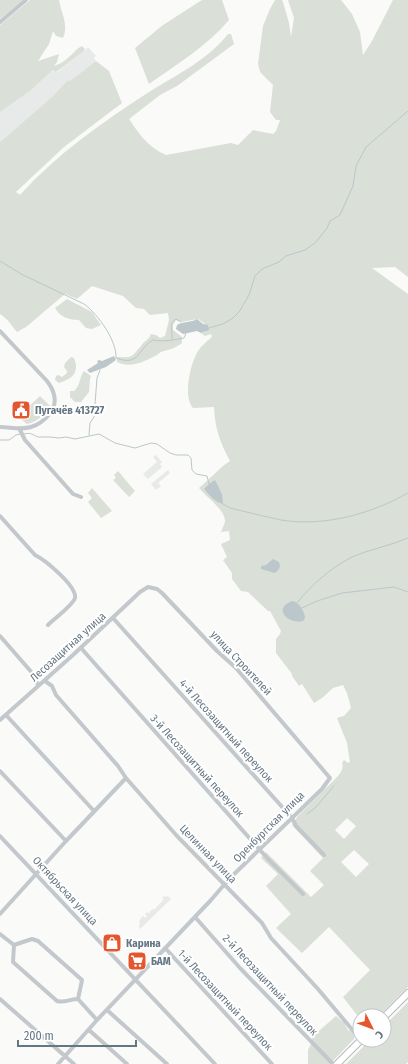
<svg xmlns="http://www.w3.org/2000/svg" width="408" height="1064" viewBox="0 0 408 1064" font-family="'Fira Sans Condensed',sans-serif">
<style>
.built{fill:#e8e9e9}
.green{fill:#dadfd7;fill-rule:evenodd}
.water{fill:#bbc7cb}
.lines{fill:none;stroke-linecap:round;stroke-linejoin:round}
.stream{stroke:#bbc7cb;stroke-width:1}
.highway-casing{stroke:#b4b9bd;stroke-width:8}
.minor{stroke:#c3c8cc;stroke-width:4}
.highway{stroke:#fff;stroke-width:6}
.labels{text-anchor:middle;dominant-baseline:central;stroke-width:4;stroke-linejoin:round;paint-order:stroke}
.poi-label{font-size:11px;font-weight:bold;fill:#657683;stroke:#fff;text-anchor:start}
.street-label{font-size:11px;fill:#657683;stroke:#fff}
</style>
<rect width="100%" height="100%" fill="#fafaf8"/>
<path class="built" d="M88,47L96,56L94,58L96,61L70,81L68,80L52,97L0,142V112L30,91L53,70L57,72L83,52Z
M156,455L162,462L160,464L162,467L148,479L143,474L157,462L153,457Z
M168,470L170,473L158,483L161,486L156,490L151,484Z
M164,896L166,897L168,896L171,899L140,929L139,927L140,923L139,922L141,918L143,916L145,918L147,916L145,914L147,912L149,914L151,910L155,909L164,899L162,898Z"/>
<path class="green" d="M0,0H23L0,19Z
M30,0H59C61,13 69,25 63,38L56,36L53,31L49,44L38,61L59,54L57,62L54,66C60,64 65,61 69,57C74,53 77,48 82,46L85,49L83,52L56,72L53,70L30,91L0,112V25Z
M202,0H222L229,20C208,45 176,65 149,84L135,48L163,25Z
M275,0H282L283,2L289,23L291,37L294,18L288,0H341L352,14L360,32L363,55L372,41L393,0H408V277L395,267L372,268L408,294V987L379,1016H360V1019L343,997L370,970L329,927L302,953L276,928L291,914L266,886L278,874L261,858L266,852L311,897L324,885L310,871L323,858L292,825L298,816L338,776C341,772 344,768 342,763L344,760L348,763L350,762L347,743L337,718L344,716L351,708L347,693L343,685L333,688L322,698L314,703L302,684L299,686L292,676V674L276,653V639L280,634L281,631L270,611H268L248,592L241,591L232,579V573L223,560L227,557L221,544L230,540L229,531L221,532C222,529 224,525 225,522C226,510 206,497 199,488C210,479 218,469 230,461C220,442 215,429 214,407L193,408C183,397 190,365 197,353C200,347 206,342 212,337L211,334L205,336L201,333L205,332V324L198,319L181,322L176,320L173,325V330L182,337V343C174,349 170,349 161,352C159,353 156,356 153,357C141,363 130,368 117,362V357C134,358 131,357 141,346C144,341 149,340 151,334L156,335L160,338L165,336L169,320L168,313L150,315L144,309L136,308L123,296L92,286L77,299L65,294L26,327L17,332C11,325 8,319 0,314V142L52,97L68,80L70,81L96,61L109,71L122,103L64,147L16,192L20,195C56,155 101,123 146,94C174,76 207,61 228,34H231L234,44L177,86L160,95L129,119C139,134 149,148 166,155L231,143L238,145L253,130L273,134L276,131L280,120H276L270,112L273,85L260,72L258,64L263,26L270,9ZM347,818L356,826L344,839L335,830ZM354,850L369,864L356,877L341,862Z
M67,299L92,312L101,325L92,329L86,328L79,320C69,320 60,317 55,308Z
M71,357L74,358C80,373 72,379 59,383L55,380L56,376L58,375L62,377L67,373V371L64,367L65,363Z
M84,371L91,376L90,379L89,392L81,402H75L70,397V391H74C81,385 79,377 84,371Z
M40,396L51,407C44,415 37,422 27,424L18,417Z
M118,471L135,491L129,497L113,480L116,478L114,475Z
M92,488L112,511L101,518L88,502L92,498L88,493Z
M408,1002V1062L406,1064H346L370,1040H384V1026Z
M336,1016L344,1023L348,1030L351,1031L355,1036L354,1039L330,1064H308V1050L312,1042V1037Z"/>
<path class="water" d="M197,319L203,324L208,325L209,330L201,333L197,331L183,334L176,329L177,325C183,321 191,323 197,319Z
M114,356L116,360L106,367L90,373L87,370L98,363L97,361L99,360L102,361Z
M215,480L222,494L223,504C215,502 209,495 204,489L209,484Z
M273,559L279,562C281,568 279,569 275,573L261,569V566L266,565Z
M293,601C300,604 304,610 305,618L303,621C287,625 272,607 293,601Z"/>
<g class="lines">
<path class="stream" d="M0,261L21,274L84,304C98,314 117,341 116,358C140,367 137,349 153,340C163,342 173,340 184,338L186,333
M209,328L223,324L233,318L239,312L249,295L255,276L262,269L279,262L286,256L305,250L316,242L327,228L330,221L340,215L353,186L356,166L366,147L408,111
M172,339C173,331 168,323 176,319L181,322
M24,434C31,432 33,435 38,437H50L59,438L66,437L75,439L99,434L115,443L135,448L151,443L157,444L170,453L176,455H188L191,458L192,470L196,474L207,476L209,484
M89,435L90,423L94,417L97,378L100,370
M0,440H9L16,435L20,434
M223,504L230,508C241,511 252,513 263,516C269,517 275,519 281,520C324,527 371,514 408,493
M297,603C312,584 331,568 352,557C370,549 390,546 408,538
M302,608L317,601L342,593L394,587L408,592
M307,814L315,808L334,786"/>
<defs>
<path id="highway" d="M384,1017L408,993
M337,1064L361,1040"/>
</defs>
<use href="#highway" class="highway-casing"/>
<path class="minor" d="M0,22L26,0
M0,331L47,381C50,385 53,389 54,395C58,409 44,423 31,427C22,430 10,427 0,427
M19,428L25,440L73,494L81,497
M0,516L35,555C45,560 77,586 75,598C73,605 54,619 48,625
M113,618L292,818L296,826L324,855
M0,636L34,675L38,685
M81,648L268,859L303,894
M45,681L52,686L56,695L118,766L126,778L177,836L262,923L271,938L318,989L360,1039
M6,715L94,811
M0,720L73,655L140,592L148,587L157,589L162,593L217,651L236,668L330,778L322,789L229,879L211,900L97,1020L58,1064
M0,771L66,841
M0,836L215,1064
M0,914L66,841L126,778
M195,917L240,968L333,1064
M0,934L14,945L13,962L57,1001C65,1003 70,999 78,999L97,1020
M14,945L32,939L38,941L82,980L78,999
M165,948L272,1064
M0,999L74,1064
M107,1010L167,1064
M89,1030L127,1064"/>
<use href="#highway" class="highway"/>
</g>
<defs>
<symbol id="civic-square" viewBox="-11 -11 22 22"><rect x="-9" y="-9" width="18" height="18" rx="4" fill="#e4572e" stroke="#fff"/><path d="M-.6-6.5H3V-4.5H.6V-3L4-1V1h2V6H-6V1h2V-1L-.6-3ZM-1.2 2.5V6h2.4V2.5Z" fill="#fff"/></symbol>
<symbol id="shop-square" viewBox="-11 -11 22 22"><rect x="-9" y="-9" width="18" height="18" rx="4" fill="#e4572e" stroke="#fff"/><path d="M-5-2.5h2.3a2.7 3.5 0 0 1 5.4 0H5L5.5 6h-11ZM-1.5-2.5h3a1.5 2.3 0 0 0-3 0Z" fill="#fff"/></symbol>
<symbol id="supermarket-square" viewBox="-11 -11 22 22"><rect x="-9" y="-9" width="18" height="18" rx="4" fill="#e4572e" stroke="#fff"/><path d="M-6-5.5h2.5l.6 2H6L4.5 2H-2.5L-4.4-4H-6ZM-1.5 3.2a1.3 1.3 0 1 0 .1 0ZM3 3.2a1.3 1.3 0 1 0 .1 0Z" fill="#fff"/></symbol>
</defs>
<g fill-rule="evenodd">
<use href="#civic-square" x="10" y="399" width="22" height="22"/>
<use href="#shop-square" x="101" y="932" width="22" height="22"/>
<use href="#supermarket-square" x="126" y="950" width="22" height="22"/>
</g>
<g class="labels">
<g class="poi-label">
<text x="35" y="410">Пугачёв 413727</text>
<text x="126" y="943">Карина</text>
<text x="151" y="961">БАМ</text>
</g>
<g class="street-label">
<text transform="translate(68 647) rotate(-42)">Лесозащитная улица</text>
<text transform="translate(241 663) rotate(47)">улица Строителей</text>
<text transform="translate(226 731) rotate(48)">4-й Лесозащитный переулок</text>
<text transform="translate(197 766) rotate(48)">3-й Лесозащитный переулок</text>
<text transform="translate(269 827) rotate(-45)">Оренбургская улица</text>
<text transform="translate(208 854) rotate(46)">Целинная улица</text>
<text transform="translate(65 891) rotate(47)">Октябрьская улица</text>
<text transform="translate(270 985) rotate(47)">2-й Лесозащитный переулок</text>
<text transform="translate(225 1000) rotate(47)">1-й Лесозащитный переулок</text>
</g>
</g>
<g transform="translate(372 1028) rotate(132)"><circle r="19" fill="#ffffff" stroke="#c1c8cd"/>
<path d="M0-3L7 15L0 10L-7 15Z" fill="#e4572e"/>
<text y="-6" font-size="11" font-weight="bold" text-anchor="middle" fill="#657683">С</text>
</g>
<path d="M18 1040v6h118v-6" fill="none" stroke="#657683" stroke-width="2"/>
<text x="24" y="1040" font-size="12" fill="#657683" stroke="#ffffff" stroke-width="3" paint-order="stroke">200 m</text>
</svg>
